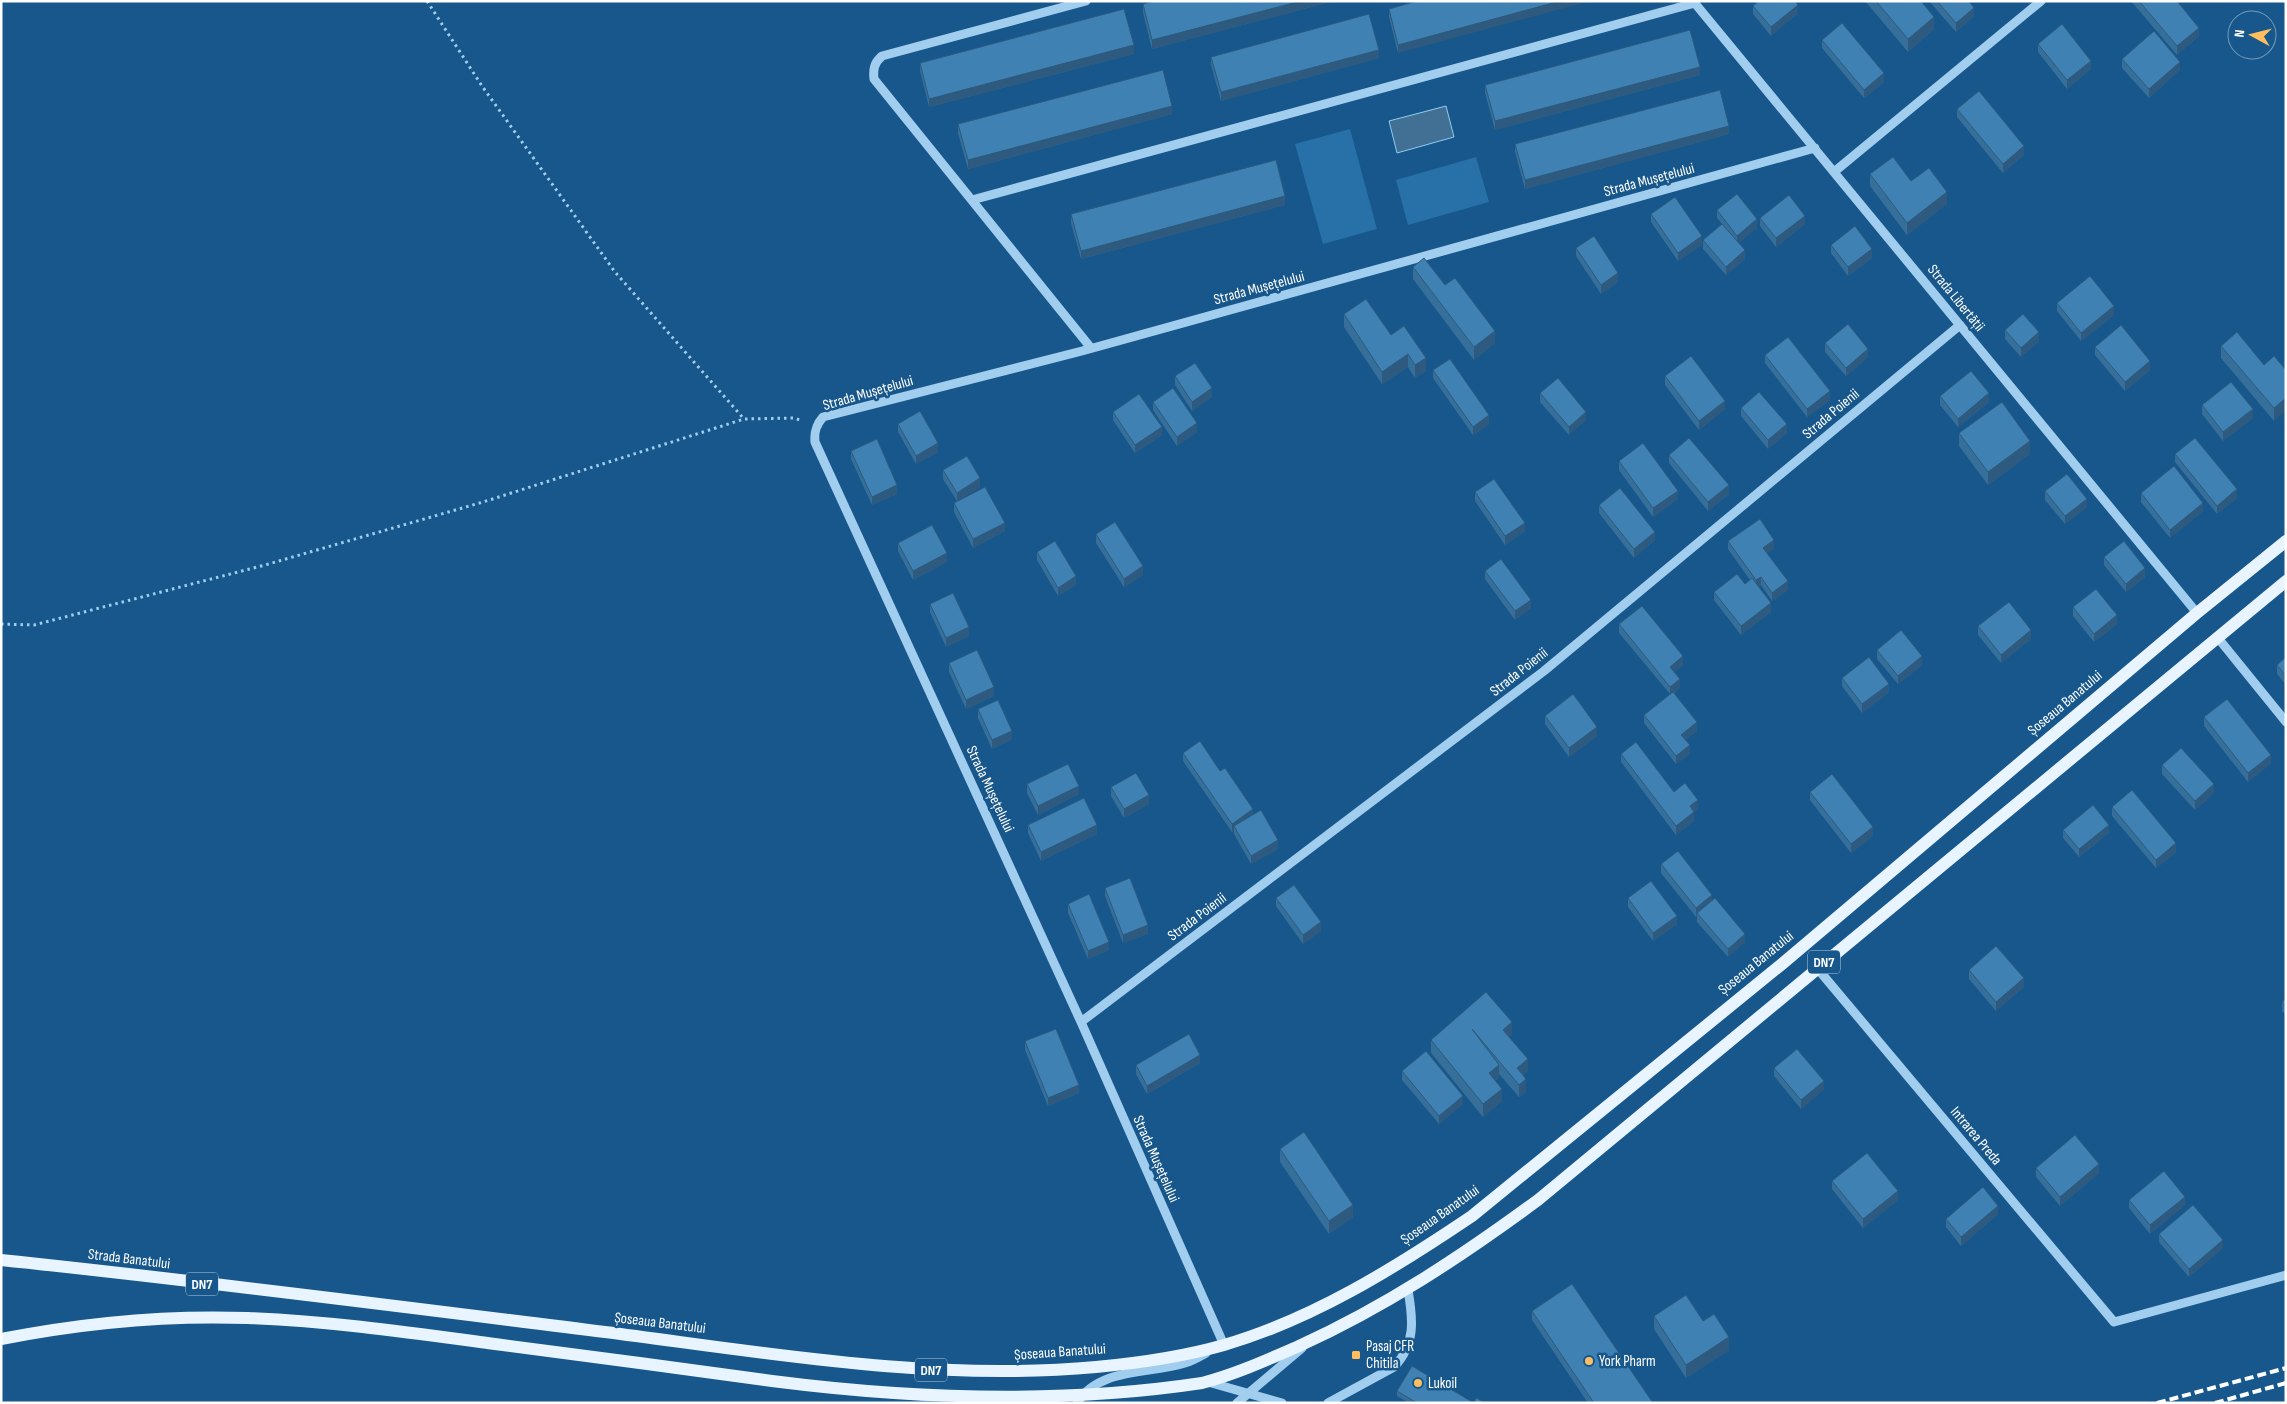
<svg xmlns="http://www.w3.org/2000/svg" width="2287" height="1404" viewBox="0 0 2287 1404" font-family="'Sofia Sans Condensed',sans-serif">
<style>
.green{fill:#2770a8}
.water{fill:#427095;stroke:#93caf1}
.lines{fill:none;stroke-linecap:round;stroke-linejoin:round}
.path{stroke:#a1cdee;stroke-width:3;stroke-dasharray:2.5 4;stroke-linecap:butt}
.minor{stroke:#a1cdee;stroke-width:9}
.major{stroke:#e8f4ff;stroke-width:12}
.rail{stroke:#fff;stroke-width:4;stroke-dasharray:9 4;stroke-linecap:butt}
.wall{fill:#376f9b}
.shaded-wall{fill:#2d5a7e}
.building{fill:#4081b4;stroke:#2d5a7e}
.poi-dot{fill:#ffbe5e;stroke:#17578b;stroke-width:2}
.labels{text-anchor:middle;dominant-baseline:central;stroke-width:5;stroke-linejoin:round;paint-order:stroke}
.shield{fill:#17578b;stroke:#b9cddc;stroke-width:1}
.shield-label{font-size:14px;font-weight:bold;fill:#fff}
.street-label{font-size:15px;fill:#fff;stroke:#17578b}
.poi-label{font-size:15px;fill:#fff;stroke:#17578b;text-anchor:start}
</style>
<rect width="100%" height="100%" fill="#17578b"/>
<path class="green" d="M1350,129L1377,229L1323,244L1295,144Z
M1476,157L1489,202L1408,225L1396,180Z"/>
<path class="water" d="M1446,106L1454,137L1397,153L1389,121Z"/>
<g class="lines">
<path class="path" d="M427,1L482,86L615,272L744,419
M1,624L34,625L265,565L483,502L744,419L795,418L802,421"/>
<path class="minor" d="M1086,1L882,56C874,63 873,69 874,79L1091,348
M1693,1L2197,613
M1834,172L2041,1
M972,200L1695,3
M2218,638L2286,722
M1817,968L2114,1322L2286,1275
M1081,1022L1544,671L1960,325
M1220,1347L1224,1345L1081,1022L815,442C814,432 816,425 823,417L1082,351L1815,148
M1208,1382L1282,1403
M1077,1403C1099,1367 1150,1374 1185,1363C1192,1361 1199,1357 1206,1353
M1237,1403L1302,1348
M1328,1403L1394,1367C1416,1344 1413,1319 1408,1290"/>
<path class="major" d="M1,1260C203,1281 404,1307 605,1332C768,1353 932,1382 1096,1367C1139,1363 1182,1357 1224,1345C1313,1319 1395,1268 1472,1216L1782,964L2197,613L2286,541
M1,1339C82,1323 165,1315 248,1318C330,1321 413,1333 495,1344C587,1356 680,1368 772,1381C913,1399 1062,1404 1202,1383C1236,1374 1267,1360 1299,1346C1385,1307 1462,1256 1538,1200L2286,581"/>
<path class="rail" d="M2157,1403L2286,1368
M2215,1403L2286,1383"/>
</g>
<path class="wall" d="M1154,1H1334L1152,49L1143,13V4Z
M1417,1L1398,53L1389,17V9Z
M1754,1H1795L1798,13L1771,36L1753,14V6L1756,3Z
M1865,1H1921L1934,29L1908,52Z
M1929,1H1969L1974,16L1956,32Z
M2131,1H2177L2199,36L2177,55Z
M1822,40L1884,82L1864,98L1822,48Z
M2038,44L2091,69L2067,89L2038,52Z
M1134,54L929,107L920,71V63Z
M1211,57L1379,58L1221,101L1211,65Z
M2122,59L2180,70L2149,98L2122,68Z
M1700,75L1495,130L1485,93V85Z
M1957,109L2024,155L2003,173L1957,117Z
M1172,114L968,169L958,133V124Z
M1729,134L1525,189L1515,152V144Z
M1870,174L1911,181L1947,204L1907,235L1870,186Z
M1285,205L1081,259L1071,223V214Z
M1717,210L1757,228L1738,243L1745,259L1726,275L1703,249V240L1722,224L1717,218Z
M1651,214L1702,245L1678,261L1651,222Z
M1760,218L1805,224L1776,247L1760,226Z
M1831,245L1872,258L1848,276L1831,253Z
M1576,248L1618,282L1601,294L1576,256Z
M1413,267L1445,285L1495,343L1474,360L1413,279Z
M2057,303L2114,315L2081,341L2057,311Z
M1344,314L1391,335L1426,371L1415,378L1408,367L1382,384L1344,327Z
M2005,330L2039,341L2021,357L2005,339Z
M1825,343L1868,357L1846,376L1825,352Z
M2221,346L2264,365L2286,370L2274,421L2221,358Z
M2095,347L2150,370L2125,391L2095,355Z
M1765,355L1830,400L1807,417L1765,363Z
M1433,370L1489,424L1473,435L1433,378Z
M1175,376L1212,397L1192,411L1175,385Z
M1665,376L1725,409L1699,430L1665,385Z
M1540,393L1586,420L1569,435L1540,402Z
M1940,396L1989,402L1958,427L1940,405Z
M1153,402L1197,432L1177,446L1153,410Z
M2202,405L2253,418L2223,441L2202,414Z
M1741,408L1787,433L1768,449L1741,416Z
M1113,412L1162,435L1135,453L1113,420Z
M898,424L938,452L916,464L898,432Z
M1959,433L2030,454L1988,485L1959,446Z
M851,451L897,494L872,505L851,459Z
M2175,454L2237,498L2217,514L2175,462Z
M1669,455L1729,494L1708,511L1669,463Z
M1619,461L1678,499L1653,517L1619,470Z
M943,470L980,487L957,501L943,479Z
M2045,491L2087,507L2065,524L2045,500Z
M1475,492L1525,531L1505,545L1475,501Z
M2141,493L2203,511L2170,538L2141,502Z
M954,503L1005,531L973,548L954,512Z
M1599,505L1655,540L1634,558L1599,513Z
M1096,534L1143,575L1124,587L1096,543Z
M1728,541L1774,548L1767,553L1788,590L1772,601L1761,585L1758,587L1771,612L1741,635L1714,600V592L1745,584L1750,580L1728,549Z
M898,543L947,562L913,580L898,551Z
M1037,552L1076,585L1058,596L1037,560Z
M2104,557L2145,577L2126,592L2104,565Z
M1485,571L1531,608L1515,620L1485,579Z
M930,604L969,636L946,647L930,612Z
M2073,607L2117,624L2094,642L2073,616Z
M1619,624L1683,665L1674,672L1680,688L1674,693L1697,731L1685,740L1690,754L1676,764L1644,723V715L1670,694L1619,633Z
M1978,626L2031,639L2001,663L1978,635Z
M1877,650L1922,665L1898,684L1877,659Z
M2286,657V685L2277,674V665Z
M949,663L994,696L966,709L949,672Z
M1842,678L1889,692L1862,713L1842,686Z
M978,709L1012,739L992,749L978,718Z
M1545,716L1597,736L1569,757L1545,724Z
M2204,717L2271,763L2248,782L2204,726Z
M1183,753L1220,771L1278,849L1251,864L1234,834V831L1232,832L1183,761Z
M1621,754L1698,809L1694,812V821L1676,835L1621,762Z
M2162,765L2214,793L2195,810L2162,774Z
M1027,784L1079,794L1038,815L1027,793Z
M1111,787L1149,804L1124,818L1111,796Z
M1810,792L1873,836L1851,853L1810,800Z
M2112,807L2176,852L2156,868L2112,816Z
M1028,825L1097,834L1041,861L1028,833Z
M2063,830L2109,833L2079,857L2063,838Z
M1661,864L1712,900L1745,942L1728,957L1697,922V915L1696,917L1661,873Z
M1105,888L1148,934L1123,943L1105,896Z
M1276,898L1321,931L1303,944L1276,906Z
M1628,898L1677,924L1653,941L1628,907Z
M1068,904L1109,950L1088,959L1068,913Z
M1969,970L2024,987L1996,1011L1969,979Z
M2286,999V1015L2282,1011V1002Z
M1512,1035L1509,1037L1528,1071L1523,1075L1526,1092L1519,1097L1499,1074V1077L1495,1081L1502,1101L1483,1117L1431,1053V1040Z
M1025,1041L1079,1093L1048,1106L1025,1050Z
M1200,1063L1147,1094L1136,1074V1065Z
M1774,1068L1824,1089L1801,1109L1774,1076Z
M1402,1071L1463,1104L1439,1124L1402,1080Z
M1280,1149L1353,1217L1329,1234L1280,1162Z
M2036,1168L2099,1173L2060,1206L2036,1177Z
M1832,1181L1898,1200L1863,1228L1832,1189Z
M2129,1200L2185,1205L2150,1234L2129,1208Z
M1998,1214L1961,1246L1946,1227V1219Z
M2159,1234L2223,1248L2189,1277L2159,1242Z
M1532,1311L1653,1403H1588L1532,1320Z
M1654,1316L1729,1350L1686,1378L1654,1329Z
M1397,1391L1474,1403H1409L1397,1396Z"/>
<path class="shaded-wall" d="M1301,1H1334L1152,49V40Z
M1560,1H1591L1398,53V45Z
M1798,5V13L1771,36V27Z
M1974,8V16L1956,32V23Z
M1934,17V29L1908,52V39Z
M2199,28V36L2177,55V46Z
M1134,45V54L929,107V99Z
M1379,50V58L1221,101V92Z
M2091,61V69L2067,89V80Z
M2180,62V70L2149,98V89Z
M1700,67V75L1495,130V121Z
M1884,73V82L1864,98V90Z
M1172,106V114L968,169V160Z
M1729,126V134L1525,189V180Z
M2024,146V155L2003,173V164Z
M1947,192V204L1907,235V223Z
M1285,196V205L1081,259V251Z
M1805,216V224L1776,247V238Z
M1757,219V228L1737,244V236Z
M1702,236V245L1678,261V253Z
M1872,249V258L1848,276V267Z
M1745,250V259L1726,275V267Z
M1618,273V282L1601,294V285Z
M2114,306V315L2081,341V333Z
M1495,331V343L1474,360V347Z
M2039,332V341L2021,357V348Z
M1868,349V357L1846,376V368Z
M1408,354V367L1382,384V372Z
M1426,358V371L1415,378V365Z
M2150,361V370L2125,391V382Z
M1212,388V397L1192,411V402Z
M1830,391V400L1807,417V409Z
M1989,393V402L1958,427V419Z
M2286,398V411L2274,421V408Z
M1725,401V409L1699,430V421Z
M2253,409V418L2223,441V432Z
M1586,412V420L1569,435V427Z
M1489,415V424L1473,435V427Z
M1197,423V432L1177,446V437Z
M1787,424V433L1768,449V440Z
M1162,427V435L1135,453V445Z
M2030,441V454L1988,485V472Z
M938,443V452L916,464V456Z
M980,478V487L957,501V493Z
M897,485V494L872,505V497Z
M1729,485V494L1708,511V502Z
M2237,489V498L2217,514V506Z
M1678,491V499L1653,517V508Z
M2087,499V507L2065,524V516Z
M2203,503V511L2170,538V530Z
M1005,523V531L973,548V539Z
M1525,523V531L1505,545V536Z
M1655,532V540L1634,558V549Z
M1774,540V548L1763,556V548Z
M947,553V562L913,580V571Z
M1143,566V575L1124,587V579Z
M2145,568V577L2126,592V584Z
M1076,576V585L1058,596V588Z
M1761,577V585L1756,588V580Z
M1788,581V590L1772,601V593Z
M1531,600V608L1515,620V611Z
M1771,603V612L1741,635V626Z
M2117,615V624L2094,642V634Z
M969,627V636L946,647V638Z
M2031,630V639L2001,663V655Z
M1683,656V665L1670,675V667Z
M1922,656V665L1898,684V676Z
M1680,679V688L1670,695V687Z
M1889,684V692L1862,713V704Z
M994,687V696L966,709V700Z
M1697,722V731L1681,743V735Z
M1597,727V736L1569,757V748Z
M1012,731V739L992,749V740Z
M1690,745V754L1676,764V756Z
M2271,755V763L2248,782V773Z
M2214,784V793L2195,810V801Z
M1079,786V794L1038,815V806Z
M1149,795V804L1124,818V809Z
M1698,800V809L1690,815V806Z
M1253,809V818L1234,826V831L1232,832V824Z
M1694,812V821L1676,835V826Z
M1097,825V834L1041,861V852Z
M2109,825V833L2079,857V849Z
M1873,827V836L1851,853V844Z
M1278,840V849L1251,864V856Z
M2176,843V852L2156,868V860Z
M1712,895V904L1697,913V915L1696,917V908Z
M1677,916V924L1653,941V933Z
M1321,922V931L1303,944V935Z
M1148,925V934L1123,943V935Z
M1745,934V942L1728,957V949Z
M1109,942V950L1088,959V951Z
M2024,978V987L1996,1011V1002Z
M1512,1022V1035L1503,1042V1030Z
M1200,1055V1063L1147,1094V1086Z
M1528,1059V1071L1517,1081V1068Z
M1499,1065V1077L1489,1086V1073Z
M1526,1079V1092L1519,1097V1085Z
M1824,1081V1089L1801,1109V1100Z
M1079,1085V1093L1048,1106V1098Z
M1502,1089V1101L1483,1117V1104Z
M1463,1096V1104L1439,1124V1116Z
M2099,1164V1173L2060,1206V1197Z
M1898,1191V1200L1863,1228V1219Z
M2185,1197V1205L2150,1234V1225Z
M1353,1205V1217L1329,1234V1221Z
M1998,1206V1214L1961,1246V1237Z
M2223,1240V1248L2189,1277V1269Z
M1729,1337V1350L1686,1378V1365Z"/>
<path class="building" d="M1154,1H1301L1152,40L1143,4Z
M1417,1H1560L1398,45L1389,9Z
M1759,1H1795L1798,5L1771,27L1753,6Z
M1876,1H1921L1934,17L1908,39Z
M1937,1H1969L1974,8L1956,23Z
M2139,1H2177L2199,28L2177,46Z
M1124,9L1134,45L929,99L920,63Z
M1369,14L1379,50L1221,92L1211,57Z
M1842,23L1884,73L1864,90L1822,40Z
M2062,24L2091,61L2067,80L2038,44Z
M1690,30L1700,67L1495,121L1485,85Z
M2154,31L2180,62L2149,89L2122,59Z
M1163,70L1172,106L968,160L958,124Z
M1720,90L1729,126L1525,180L1515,144Z
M1979,91L2024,146L2003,164L1957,109Z
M1893,157L1911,181L1929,168L1947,192L1907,223L1870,174Z
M1276,160L1285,196L1081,251L1071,214Z
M1737,194L1757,219L1737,236L1717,210Z
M1789,195L1805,216L1776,238L1760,218Z
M1675,197L1702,236L1678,253L1651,214Z
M1722,224L1745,250L1726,267L1703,240Z
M1855,226L1872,249L1848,267L1831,245Z
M1594,236L1618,273L1601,285L1576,248Z
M1424,258L1445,285L1455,278L1495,331L1474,347L1413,267Z
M2090,276L2114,306L2081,333L2057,303Z
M1366,299L1391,335L1404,326L1426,358L1415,365L1408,354L1382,372L1344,314Z
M2023,314L2039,332L2021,348L2005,330Z
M1848,324L1868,349L1846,368L1825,343Z
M2121,325L2150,361L2125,382L2095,347Z
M2237,332L2264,365L2274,356L2286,370V398L2274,408L2221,346Z
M1788,337L1830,391L1807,409L1765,355Z
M1691,356L1725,401L1699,421L1665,376Z
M1450,359L1489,415L1473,427L1433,370Z
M1195,363L1212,388L1192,402L1175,376Z
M1971,371L1989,393L1958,419L1940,396Z
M1558,378L1586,412L1569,427L1540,393Z
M2231,382L2253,409L2223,432L2202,405Z
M1173,388L1197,423L1177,437L1153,402Z
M1759,392L1787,424L1768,440L1741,408Z
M1139,394L1162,427L1135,445L1113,412Z
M2002,402L2030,441L1988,472L1959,433Z
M920,411L938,443L916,456L898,424Z
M1689,438L1729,485L1708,502L1669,455Z
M2195,438L2237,489L2217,506L2175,454Z
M877,439L897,485L872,497L851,451Z
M1643,443L1678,491L1653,508L1619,461Z
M967,456L980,478L957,493L943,470Z
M2174,466L2203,503L2170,530L2141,493Z
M2067,474L2087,499L2065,516L2045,491Z
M1494,479L1525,523L1505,536L1475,492Z
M985,487L1005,523L973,539L954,503Z
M1620,488L1655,532L1634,549L1599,505Z
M1760,519L1774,540L1763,548L1788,581L1772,593L1761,577L1756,580L1728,541Z
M1115,522L1143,566L1124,579L1096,534Z
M932,525L947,553L913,571L898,543Z
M1055,541L1076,576L1058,588L1037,552Z
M2124,541L2145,568L2126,584L2104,557Z
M1501,559L1531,600L1515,611L1485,571Z
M1737,574L1745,584L1752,578L1771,603L1741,626L1714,592Z
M2096,589L2117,615L2094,634L2073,607Z
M953,593L969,627L946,638L930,604Z
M2009,602L2031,630L2001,655L1978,626Z
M1642,606L1683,656L1670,667L1680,679L1670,687L1619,624Z
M1901,630L1922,656L1898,676L1877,650Z
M977,650L994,687L966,700L949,663Z
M1869,657L1889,684L1862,704L1842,678Z
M2286,657V676L2277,665Z
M1673,692L1697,722L1681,735L1690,745L1676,756L1644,715Z
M1573,694L1597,727L1569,748L1545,716Z
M2227,699L2271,755L2248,773L2204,717Z
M998,700L1012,731L992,740L978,709Z
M1200,741L1220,771L1225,768L1253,809L1232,824L1183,753Z
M1636,742L1674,792L1685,783L1698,800L1690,806L1694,812L1676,826L1621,754Z
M2181,748L2214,784L2195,801L2162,765Z
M1068,764L1079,786L1038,806L1027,784Z
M1136,773L1149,795L1124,809L1111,787Z
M1832,774L1873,827L1851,844L1810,792Z
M2132,790L2176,843L2156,860L2112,807Z
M1084,798L1097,825L1041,852L1028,825Z
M2093,805L2109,825L2079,849L2063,830Z
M1261,810L1278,840L1251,856L1234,826Z
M1678,851L1712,895L1696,908L1661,864Z
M1130,878L1148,925L1123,935L1105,888Z
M1651,881L1677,916L1653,933L1628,898Z
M1294,885L1321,922L1303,935L1276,898Z
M1089,894L1109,942L1088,951L1068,904Z
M1715,898L1745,934L1728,949L1697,913Z
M1996,946L2024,978L1996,1002L1969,970Z
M1486,992L1512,1022L1503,1030L1528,1059L1517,1068L1526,1079L1519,1085L1472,1029L1499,1065L1489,1073L1502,1089L1483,1104L1431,1040Z
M2286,999V1007L2282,1002Z
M1056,1029L1079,1085L1048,1098L1025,1041Z
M1189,1034L1200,1055L1147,1086L1136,1065Z
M1797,1049L1824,1081L1801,1100L1774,1068Z
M1426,1051L1463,1096L1439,1116L1402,1071Z
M1304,1132L1353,1205L1329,1221L1280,1149Z
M2075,1135L2099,1164L2060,1197L2036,1168Z
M1867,1153L1898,1191L1863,1219L1832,1181Z
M2164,1171L2185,1197L2150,1225L2129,1200Z
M1983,1187L1998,1206L1961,1237L1946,1219Z
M2193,1205L2223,1240L2189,1269L2159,1234Z
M1572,1284L1653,1403H1594L1532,1311Z
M1686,1295L1703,1321L1714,1314L1729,1337L1686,1365L1654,1316Z
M1412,1366L1474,1403H1417L1397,1391Z
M1476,1398L1486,1403H1474Z"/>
<g class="poi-dot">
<rect x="1351" y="1350" width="10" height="10" rx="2.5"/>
<circle cx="1589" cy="1361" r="5"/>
<circle cx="1418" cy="1383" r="5"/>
</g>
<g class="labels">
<g class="shield">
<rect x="1808" y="950.5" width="32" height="23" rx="4"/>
<rect x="186" y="1272.5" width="32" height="23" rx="4"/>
<rect x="915" y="1358.5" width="32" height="23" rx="4"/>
</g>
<g class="shield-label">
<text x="1824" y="962">DN7</text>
<text x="202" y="1284">DN7</text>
<text x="931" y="1370">DN7</text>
</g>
<g class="street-label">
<text transform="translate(1649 180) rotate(-15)">Strada Mușețelului</text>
<text transform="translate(1259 288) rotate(-15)">Strada Mușețelului</text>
<text transform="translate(1956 298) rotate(51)">Strada Libertății</text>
<text transform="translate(868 393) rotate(-16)">Strada Mușețelului</text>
<text transform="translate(1831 414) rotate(-40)">Strada Poienii</text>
<text transform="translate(1519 672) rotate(-38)">Strada Poienii</text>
<text transform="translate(2065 703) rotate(-40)">Șoseaua Banatului</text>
<text transform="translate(990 789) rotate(65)">Strada Mușețelului</text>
<text transform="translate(1197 917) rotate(-37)">Strada Poienii</text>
<text transform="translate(1756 963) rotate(-39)">Șoseaua Banatului</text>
<text transform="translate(1976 1136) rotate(50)">Intrarea Preda</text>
<text transform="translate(1156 1159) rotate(66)">Strada Mușețelului</text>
<text transform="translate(1440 1215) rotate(-35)">Șoseaua Banatului</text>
<text transform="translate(129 1259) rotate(7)">Strada Banatului</text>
<text transform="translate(660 1323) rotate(7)">Șoseaua Banatului</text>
<text transform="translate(1060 1352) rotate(-4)">Șoseaua Banatului</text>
</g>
<g class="poi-label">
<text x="1366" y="1346">Pasaj CFR<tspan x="1366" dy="17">Chitila</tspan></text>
<text x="1599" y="1361">York Pharm</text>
<text x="1428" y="1383">Lukoil</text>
</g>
</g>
<rect width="2287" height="1404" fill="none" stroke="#ffffff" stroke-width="5"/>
<g transform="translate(2252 35) rotate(277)"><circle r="24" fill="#17578b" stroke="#749ab9"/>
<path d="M0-4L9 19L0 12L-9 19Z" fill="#ffbe5e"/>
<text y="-8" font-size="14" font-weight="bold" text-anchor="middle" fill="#ffffff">N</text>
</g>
</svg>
